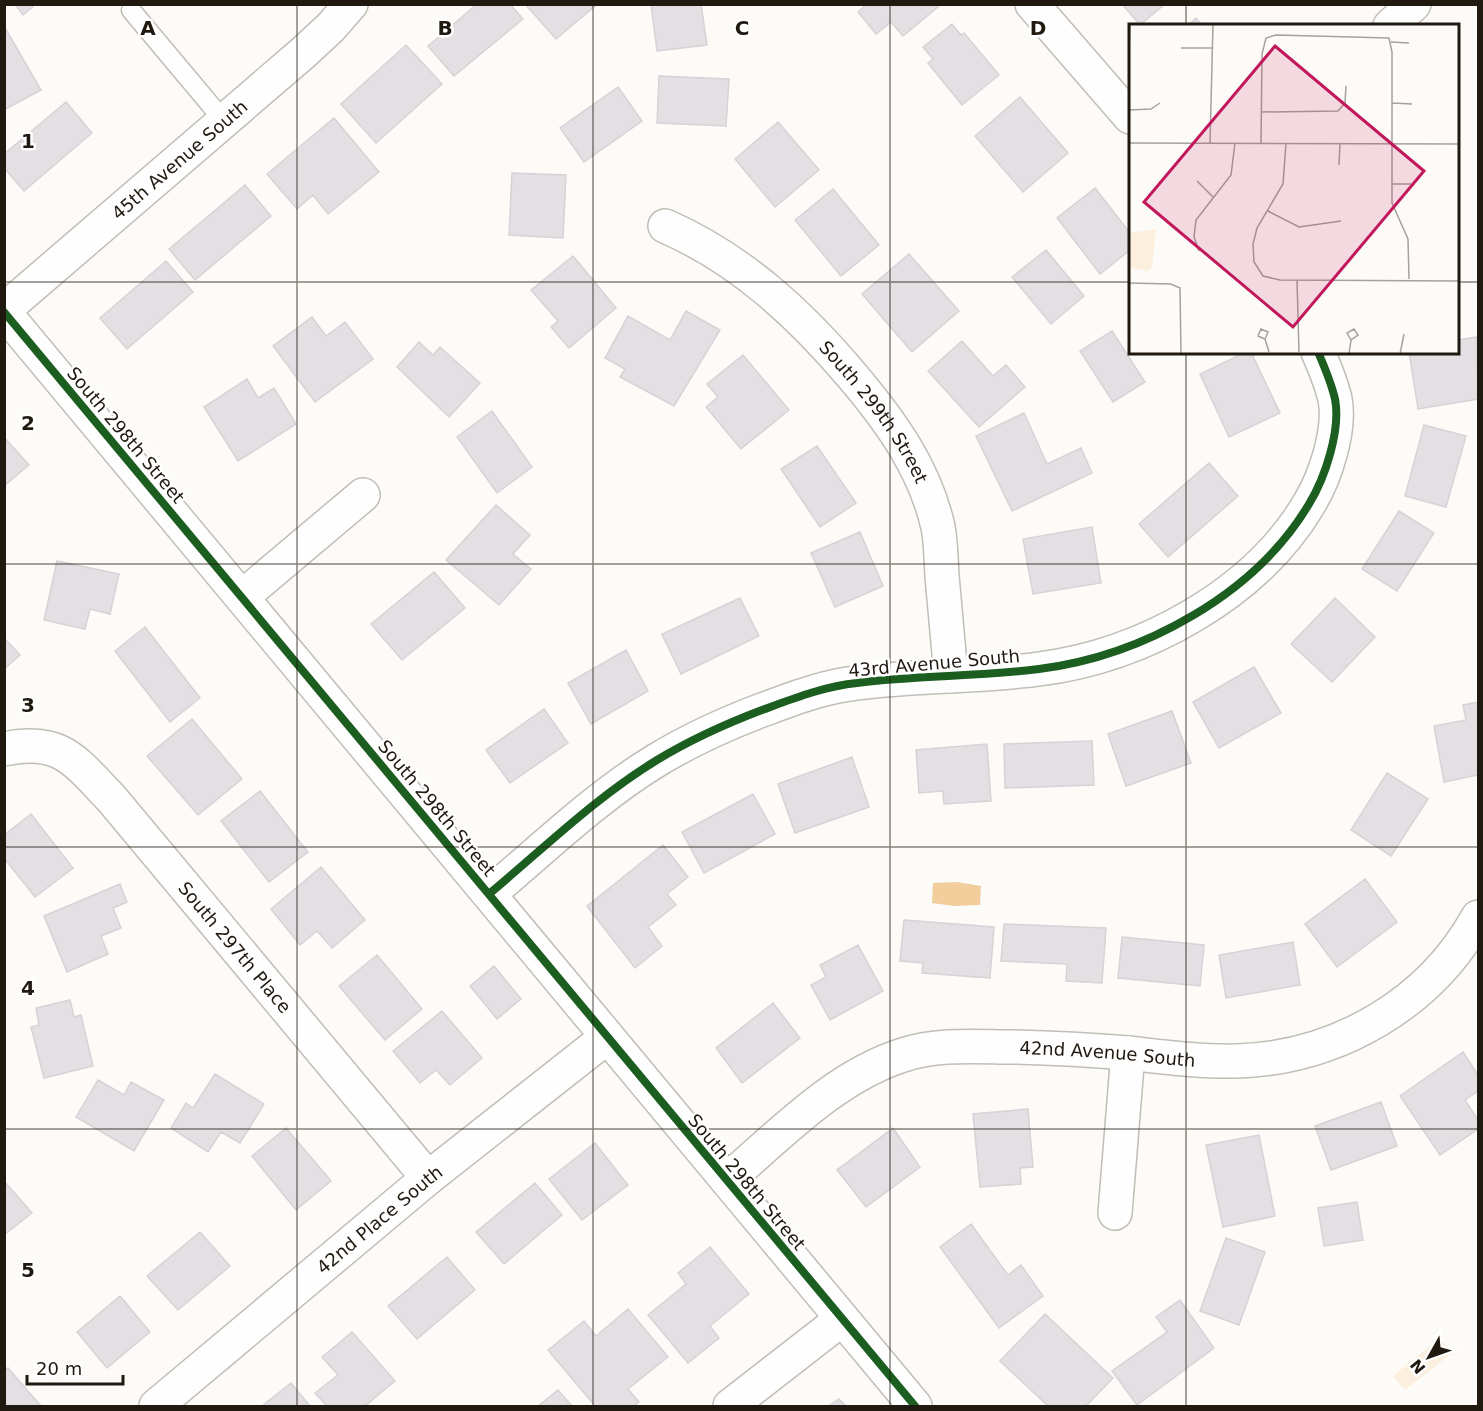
<svg xmlns="http://www.w3.org/2000/svg" width="1483" height="1411" viewBox="0 0 1483 1411" font-family="'DejaVu Sans',sans-serif">
<style>
.green{fill:#fcefde}
.water{fill:#f1ce9b}
.building{fill:#e3dfe3;stroke:#d6d2d6;stroke-width:1.5}
.lines{fill:none;stroke-linecap:round;stroke-linejoin:round}
.service-casing{stroke:#c1bdb7;stroke-width:21}
.minor-casing{stroke:#c1bdb7;stroke-width:36}
.tertiary-casing{stroke:#c1bdb7;stroke-width:36}
.service{stroke:#fffefe;stroke-width:18}
.minor{stroke:#fffefe;stroke-width:33}
.tertiary{stroke:#fffefe;stroke-width:33}
.cycleway-casing{stroke:#fff;stroke-width:11}
.cycleway{stroke:#1b5e20;stroke-width:8}
.grid{fill:none;stroke:#201910;stroke-width:1.5;stroke-opacity:0.55}
.labels{text-anchor:middle;dominant-baseline:central;stroke-width:5;stroke-linejoin:round;paint-order:stroke}
.street-label{font-size:18px;fill:#201910;stroke:#fff}
.inset-road{fill:none;stroke:#a5a19b;stroke-width:1.5}
.view{fill:#c2185b;fill-opacity:0.15;stroke:#c2185b;stroke-width:3}
.inset-edge{fill:none;stroke:#201910;stroke-width:3}
.grid-label{font-size:20px;text-anchor:middle;font-weight:bold;fill:#201910;stroke:#fff;stroke-width:5;stroke-linejoin:round;paint-order:stroke}
</style>
<rect width="100%" height="100%" fill="#fdfbf8"/>
<path class="green" d="M1440,1338L1452,1353L1405,1390L1393,1376Z"/>
<path class="water" d="M957,882L981,886L980,905L954,906L932,903L933,883Z"/>
<path class="building" d="M15,4H36L23,15Z
M477,4H510L523,19L454,76L428,46Z
M525,4H594L595,6L556,39Z
M651,4H701L707,45L657,51Z
M867,4H938L939,6L903,36L891,22L876,34L858,12Z
M1122,4H1165L1140,25Z
M1196,18L1203,26H1187Z
M952,24L961,35L964,33L999,75L962,105L928,63L933,59L923,47Z
M4,26L41,90L4,110Z
M406,45L442,84L376,143L341,104Z
M659,76L729,79L726,126L657,123Z
M618,87L642,121L584,162L560,128Z
M1020,97L1068,153L1023,192L975,136Z
M66,102L92,133L24,191L4,168V154Z
M334,118L379,172L328,214L313,195L297,209L267,174Z
M778,122L819,170L775,207L735,159Z
M512,173L566,175L563,238L509,235Z
M245,185L271,216L195,280L169,249Z
M1095,188L1130,233V250L1100,274L1057,218Z
M833,189L879,245L841,276L795,220Z
M1046,250L1084,296L1051,324L1012,277Z
M909,254L959,311L912,352L862,294Z
M573,256L616,308L569,348L551,327L558,321L531,290Z
M166,261L193,292L127,349L100,318Z
M686,311L720,330L674,406L620,377L625,369L605,358L628,316L670,340Z
M312,317L326,336L345,322L373,359L315,402L273,346Z
M1112,331L1145,382L1113,402L1080,351Z
M1477,337L1478,399L1418,409L1409,352H1458V340Z
M962,341L993,376L1006,365L1025,387L979,427L928,371Z
M419,342L433,355L440,347L480,383L449,417L397,367Z
M1246,352H1251L1280,413L1229,437L1200,374Z
M743,355L789,410L741,449L706,407L718,397L707,384Z
M247,379L258,398L274,388L296,424L238,461L204,407Z
M492,411L532,467L497,493L457,437Z
M1024,413L1047,464L1081,448L1092,473L1012,511L976,436Z
M1424,425L1466,436L1446,507L1405,496Z
M4,437L29,465L4,486Z
M817,446L856,503L820,527L781,469Z
M1209,463L1238,496L1168,557L1139,524Z
M496,505L530,535L513,554L531,569L499,605L446,560Z
M1399,511L1434,533L1397,591L1362,569Z
M1092,527L1101,583L1033,594L1023,539Z
M860,532L883,586L835,607L811,553Z
M57,561L119,574L110,614L90,609L85,629L44,620Z
M434,572L465,608L402,660L371,624Z
M740,598L759,636L681,674L662,634Z
M1335,598L1375,637L1332,682L1291,644Z
M145,627L200,698L170,722L115,651Z
M4,638L20,655L4,669Z
M626,650L648,691L591,724L568,683Z
M1254,667L1281,713L1219,748L1193,702Z
M1478,702V775L1444,782L1434,726L1466,720L1463,705Z
M544,709L568,743L510,783L486,750Z
M1172,711L1191,763L1126,786L1108,734Z
M192,719L242,779L198,815L147,756Z
M1092,741L1094,785L1005,788L1004,744Z
M987,744L991,801L944,804L943,791L919,793L916,750Z
M852,757L869,807L795,833L778,784Z
M1387,773L1428,799L1391,856L1351,830Z
M260,791L308,852L269,882L221,821Z
M753,794L775,834L704,873L682,832Z
M31,814L73,868L35,897L4,858V835Z
M663,845L688,877L667,894L676,905L648,927L662,946L635,968L587,906Z
M321,867L365,920L332,948L317,931L300,945L271,909Z
M1365,879L1397,922L1337,967L1305,924Z
M120,884L127,902L113,908L121,928L101,936L108,954L67,972L44,916Z
M904,920L994,927L990,978L922,973L923,963L900,961Z
M1004,924L1106,928L1102,983L1066,981L1067,964L1001,961Z
M1122,937L1204,945L1200,986L1118,978Z
M1293,942L1300,985L1226,998L1219,955Z
M858,945L883,991L830,1020L811,985L826,977L820,965Z
M377,955L422,1009L385,1040L339,986Z
M494,966L521,999L497,1019L470,986Z
M70,1000L74,1017L81,1015L93,1066L44,1078L31,1027L39,1025L36,1008Z
M773,1003L800,1038L742,1083L716,1048Z
M442,1011L482,1058L450,1085L436,1070L420,1083L393,1051Z
M1463,1052L1478,1075V1091L1465,1100L1478,1120V1129L1440,1155L1400,1096Z
M215,1074L264,1104L240,1143L221,1132L208,1152L171,1128L186,1103L193,1108Z
M98,1080L124,1095L131,1082L164,1100L134,1151L76,1117Z
M1381,1102L1397,1146L1331,1170L1315,1126Z
M1028,1109L1033,1167L1020,1168L1021,1184L980,1187L973,1114Z
M286,1128L331,1181L296,1210L252,1156Z
M893,1128L920,1167L866,1207L837,1170Z
M1259,1135L1275,1216L1223,1227L1206,1145Z
M595,1143L628,1185L582,1220L549,1179Z
M4,1181L32,1213L4,1235Z
M535,1183L562,1215L504,1264L476,1232Z
M1357,1202L1363,1240L1324,1246L1318,1208Z
M971,1224L1008,1275L1021,1265L1043,1296L999,1328L940,1247Z
M200,1232L230,1266L178,1310L147,1276Z
M1226,1238L1265,1252L1239,1325L1200,1311Z
M710,1247L749,1294L710,1326L719,1338L688,1363L648,1315L686,1284L678,1273Z
M447,1257L475,1290L417,1339L388,1306Z
M120,1296L150,1332L107,1368L77,1332Z
M1180,1300L1214,1348L1137,1405L1112,1371L1167,1332L1156,1317Z
M628,1309L668,1357L628,1389L639,1402L634,1406H595L548,1350L584,1321L596,1336Z
M1045,1314L1113,1378L1086,1406H1048L1000,1361Z
M352,1332L395,1381L365,1406H327L315,1393L338,1375L322,1357Z
M8,1368L41,1406H4V1370Z
M291,1383L310,1406H262Z
M558,1390L572,1406H538Z
M839,1399L846,1406H829Z"/>
<g class="lines">
<defs>
<path id="service" d="M131,10L224,121"/>
<g id="minor">
<path d="M1032,4L1130,117"/>
<path d="M1390,26L1414,4"/>
<path id="s1" d="M665,226C741,259 801,315 854,378C891,422 925,469 938,527C941,542 941,560 942,576C945,609 948,643 951,676"/>
<path id="s2" d="M4,310L303,53L331,27L351,4"/>
<path d="M242,597L363,495"/>
<path id="s3" d="M4,749C61,737 75,761 111,798L428,1178"/>
<path d="M489,894C543,849 596,797 657,760C690,740 725,724 762,710C792,699 825,686 857,683C918,675 979,677 1039,669C1142,656 1255,595 1309,504C1325,478 1341,430 1335,399C1331,382 1325,368 1318,352"/>
<path id="s4" d="M727,1180C780,1135 834,1077 903,1055C939,1043 978,1047 1015,1047C1053,1048 1091,1050 1128,1053C1164,1057 1201,1062 1237,1061C1337,1058 1430,1004 1478,917"/>
<path d="M1115,1213L1128,1053"/>
<path id="s5" d="M156,1406L428,1178L607,1037"/>
<path d="M730,1406L842,1319"/>
</g>
<path id="tertiary" d="M4,312L915,1406"/>
</defs>
<use href="#service" class="service-casing"/>
<use href="#minor" class="minor-casing"/>
<use href="#tertiary" class="tertiary-casing"/>
<use href="#service" class="service"/>
<use href="#minor" class="minor"/>
<use href="#tertiary" class="tertiary"/>
<defs>
<path id="cycleway" d="M4,312L915,1406
M489,894C543,849 596,797 657,760C690,740 725,724 762,710C792,699 825,686 857,683C918,675 979,677 1039,669C1142,656 1255,595 1309,504C1325,478 1341,430 1335,399C1331,382 1325,368 1318,352"/>
</defs>
<use href="#cycleway" class="cycleway-casing"/>
<use href="#cycleway" class="cycleway"/>
</g>
<path class="grid" d="M297,4V1406M593,4V1406M890,4V1406M1186,4V26M4,282H1130M1458,282H1478M1186,352V1406M4,564H1478M4,847H1478M4,1129H1478"/>
<g class="labels">
<g class="street-label">
<text stroke="none"><textPath href="#s2" startOffset="231">45th Avenue South</textPath></text>
<text stroke="none"><textPath href="#s1" startOffset="284">South 299th Street</textPath></text>
<text transform="translate(126 435) rotate(50)">South 298th Street</text>
<text transform="translate(934 663) rotate(-5)">43rd Avenue South</text>
<text transform="translate(437 808) rotate(50)">South 298th Street</text>
<text stroke="none"><textPath href="#s3" startOffset="320">South 297th Place</textPath></text>
<text stroke="none"><textPath href="#s4" startOffset="423">42nd Avenue South</textPath></text>
<text transform="translate(747 1182) rotate(50)">South 298th Street</text>
<text stroke="none"><textPath href="#s5" startOffset="291">42nd Place South</textPath></text>
</g>
</g>
<g transform="translate(1129 24)">
<rect width="330" height="330" fill="#fdfbf8"/>
<path d="M27,205L23,243L19,247L0,244V209Z" fill="#fcefde"/>
<path class="inset-road" d="M262,18L280,19M52,24H84M0,28L1,0M263,79L283,80M330,80V210M0,86L22,85L31,79M133,88L209,87L216,79L217,62M0,119L330,120M81,119L84,0M132,119L133,30L137,14L147,11L260,14L263,28V179L279,215L280,255M157,119L154,160L128,204L124,220L125,238L134,252L151,256L330,257M210,141L211,119M68,157L84,173M262,160H282M139,187L170,203L212,197M70,227L65,213L67,196L102,151L106,119M168,256L170,328M0,259L42,260L51,264L52,330M136,315L129,312L132,305L139,308L136,315L140,328M136,330H188M220,330L222,316L229,311L225,305L218,309L222,316M271,330L275,310"/>
<path class="view" d="M146,22L295,147L164,303L15,178Z"/>
<rect width="330" height="330" class="inset-edge"/>
</g>
<g class="grid-label">
<text x="148" y="35">A</text>
<text x="445" y="35">B</text>
<text x="742" y="35">C</text>
<text x="1038" y="35">D</text>
<text x="28" y="148">1</text>
<text x="28" y="430">2</text>
<text x="28" y="712">3</text>
<text x="28" y="995">4</text>
<text x="28" y="1277">5</text>
</g>
<rect width="1483" height="1411" fill="none" stroke="#201910" stroke-width="12"/>
<g transform="translate(1429 1357) rotate(230)" stroke="#ffffff" stroke-width="4.5" paint-order="stroke">
<path d="M0-4.5L10 22L0 15L-10 22Z" fill="#201910"/>
<text y="-9" font-size="16" font-weight="bold" text-anchor="middle" fill="#201910">N</text>
</g>
<path d="M27 1375v9h96v-9" fill="none" stroke="#201910" stroke-width="3"/>
<text x="36" y="1375" font-size="18" fill="#201910" stroke="#ffffff" stroke-width="4.5" paint-order="stroke">20 m</text>
</svg>
